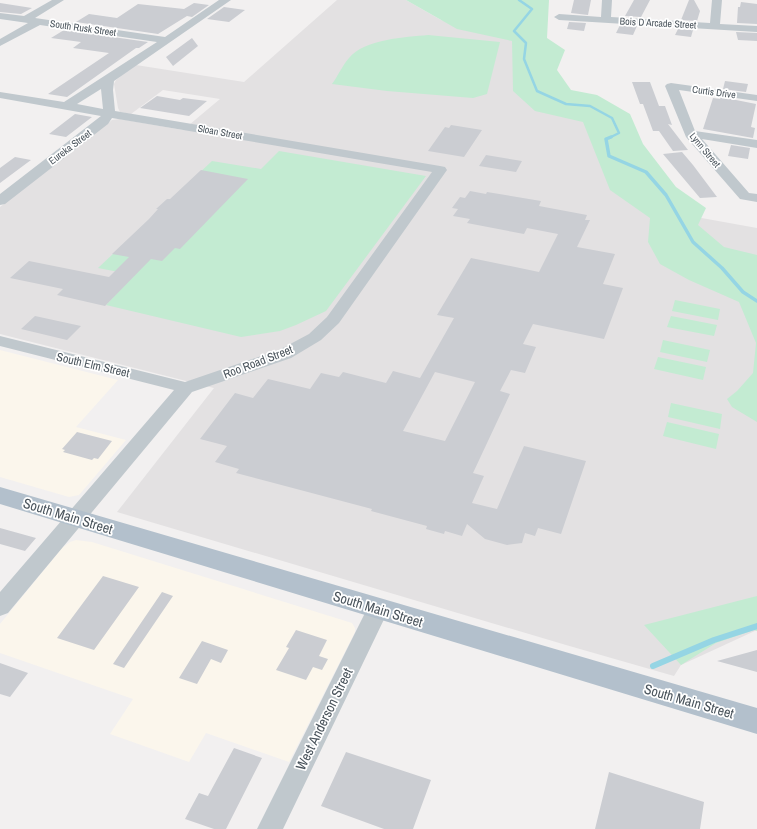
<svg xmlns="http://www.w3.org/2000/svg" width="757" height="829" viewBox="0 0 757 829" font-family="'Archivo Narrow',sans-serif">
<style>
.commercial{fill:#fbf6ec}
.education{fill:#e3e1e2}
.green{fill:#c3ebd2}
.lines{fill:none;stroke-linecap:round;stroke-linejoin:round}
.stream-far2{stroke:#95d5e4;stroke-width:2.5}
.stream-far1{stroke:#95d5e4;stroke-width:3.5}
.stream{stroke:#95d5e4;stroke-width:6}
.building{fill:#cbcdd2;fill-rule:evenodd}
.minor{fill:#c0c8cd;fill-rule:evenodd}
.major{fill:#b3c0cc;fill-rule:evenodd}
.labels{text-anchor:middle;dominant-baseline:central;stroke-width:3.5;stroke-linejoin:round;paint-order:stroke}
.far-street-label{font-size:10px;fill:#4a545c;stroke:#fff}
.street-label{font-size:12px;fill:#4a545c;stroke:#fff}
.near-street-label{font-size:14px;fill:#4a545c;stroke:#fff}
</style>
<rect width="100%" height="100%" fill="#f2f0f0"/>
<path class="commercial" d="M0,350L118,380L76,427L126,440L79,495L69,497L0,477Z
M76,540L92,542L352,623L355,628V632L289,762L206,733L189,762L110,734L133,699L0,653V624L62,548L70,542Z"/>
<path class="education" d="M337,0H406L441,20L513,41L566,104L696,217L757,228V630L681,665L674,676L566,645L117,512L214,388L0,334V207L112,120L120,119L183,130L220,99L163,90L131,114L120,112L118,108L114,84L116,80L123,74L136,65L244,82Z"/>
<path class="green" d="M406,0H549L547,38L565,50L557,70L571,90L597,95L630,114L643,144L676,187L706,208L698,225L724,247L757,255V422L732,407L727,399L737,391L753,373L756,343L739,302L689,280L660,264L648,242L650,218L610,190L583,122L535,111L513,91L512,41L457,29Z
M428,35L500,42L487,94L473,98L387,91L332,84C338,76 342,66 349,58C364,39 406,37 428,35Z
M279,151L426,176L326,311L296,325L280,331L241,337L106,305L134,275L98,268L212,161L261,169Z
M675,300L720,309L718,320L672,311Z
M671,316L717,325L714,336L667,327Z
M663,340L710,350L707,362L660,352Z
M658,357L706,367L703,380L654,369Z
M671,403L722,414L720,429L668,417Z
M667,422L719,434L716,449L663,436Z
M757,596V631L754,630L716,643L681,665L644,625Z"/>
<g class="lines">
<path class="stream-far2" d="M519,0L532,9L514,31L526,43L524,59L537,91L566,104L590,106L612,118L619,133L609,138"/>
<path class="stream-far1" d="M611,137L606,139L609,156L646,172L666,195L693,242L722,268L743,292L757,301"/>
<path class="stream" d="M653,666L714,640L757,626"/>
</g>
<path class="building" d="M574,0H591L588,15L571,13Z
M634,0H650L641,17L625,16Z
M689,0H694L700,11L697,21L681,20Z
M741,2L757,4V24L737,23L738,7H740Z
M0,3L32,8L21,14L0,12Z
M194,3L209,5L192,17L187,16L158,34L76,22L89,14L117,18L138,4L184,9Z
M224,7L245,10L229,22L207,19Z
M569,22L586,23L584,31L567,29Z
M620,25L637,26L633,35L616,33Z
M678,29L693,30L691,37L675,35Z
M64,30L148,42L139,48H136L67,97L48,94L109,53L73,48L81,42L51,38Z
M736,32L757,33V41L738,40Z
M192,38L198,46L173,66L166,57Z
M725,81L748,84L746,92L723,89Z
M632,82H650L659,106H665L672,125L668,124L688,150L673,151L659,131H653L643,104H640Z
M157,96L180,100L183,98L207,101L189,116L140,108Z
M721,97L756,104L751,127L755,128L753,138L703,129L713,98L720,99Z
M75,114L92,117L66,137L49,134Z
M451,125L482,130L464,157L428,151L445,127L449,128Z
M731,145L750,148L748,159L728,156Z
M682,152L693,165L717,197L700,198L663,154Z
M486,155L522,161L516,172L479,166Z
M15,157L31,160L0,183V168Z
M201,170L248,179L180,249L175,248L162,261L151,259L105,306L57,295L63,289L10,278L29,261L109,277L129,257L112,254L149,219L158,209H156L167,199H170Z
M470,191L486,194L487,192L541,201L539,206L587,215L585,220H590L577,247L615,254L603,284L623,288L604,339L533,324L523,344L536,347L525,373L511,370L500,391L510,394L473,473L484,476L472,503L497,509L524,446L586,461L561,534L538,528L535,536L525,533L522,543L507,545L485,539L467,524L462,536L445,531L444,534L426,529L427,526L371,511L372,509L236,473L239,469L215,462L227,446L200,439L235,393L253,398L268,379L310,389L321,373L339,377L343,372L386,383L393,371L420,378L454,318L437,315L471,258L539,272L558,234L527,228L524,234L467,223L470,219L453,216L458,209L452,208L460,197L465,198ZM435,372L475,382L445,441L403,431Z
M35,316L81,326L67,340L21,329Z
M77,432L112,441L98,459L94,458L92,460L63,452L65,450L62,449Z
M0,528L36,538L25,551L0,544Z
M103,576L139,587L94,650L57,638Z
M162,592L173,596L124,668L113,664Z
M296,630L327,640L319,656L328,659L322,670L313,667L306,680L276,670L289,648L286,647Z
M202,641L228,650L221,663L211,659L197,684L179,678Z
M757,650V672L717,661Z
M0,663L28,673L10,697L0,694Z
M234,748L262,758L226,829H214L185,819L199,793L208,796Z
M346,752L431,780L413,829H384L321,806Z
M609,772L704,802L700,829H595Z"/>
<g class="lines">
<path class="minor" d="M52,0H64L35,18L165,37L219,0H231L114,81L113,90L115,111L440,166L445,167L447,170L339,323L321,340L291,358L192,392L8,613L0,616V592L174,390L0,346V336L185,382L279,350L309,334L327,317L432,172L112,118L108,124L5,204L0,205V194L101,116L0,98V92L64,102L157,42L40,25L0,46V39L28,23L0,19V13L24,16ZM101,89L103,109L77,104Z
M602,0H612L611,17L710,23L712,0H722L720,24L757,26V32L559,20L554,17L559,14L601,17Z
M671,83L757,95V101L679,90L695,131L757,140V148L702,139L749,193L757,194V202L740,199L686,137L665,86L667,84Z
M378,600L386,603L389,609L283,829H257L370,603Z"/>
<path class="major" d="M0,487L757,708V734L0,504Z"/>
</g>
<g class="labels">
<g class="far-street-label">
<text transform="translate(658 23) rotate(3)">Bois D Arcade Street</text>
<text transform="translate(83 28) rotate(8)">South Rusk Street</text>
<text transform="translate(714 92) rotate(8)">Curtis Drive</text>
<text transform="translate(220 132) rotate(10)">Sloan Street</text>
<text transform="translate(70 147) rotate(-37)">Eureka Street</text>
<text transform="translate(705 150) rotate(50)">Lynn Street</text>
</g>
<g class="street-label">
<text transform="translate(258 362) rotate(-21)">Roo Road Street</text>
<text transform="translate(93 365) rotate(13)">South Elm Street</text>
</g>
<g class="near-street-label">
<text transform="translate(68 516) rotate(17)">South Main Street</text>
<text transform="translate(378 609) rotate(17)">South Main Street</text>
<text transform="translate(689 701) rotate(16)">South Main Street</text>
<text transform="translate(324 719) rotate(-64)">West Anderson Street</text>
</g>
</g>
</svg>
